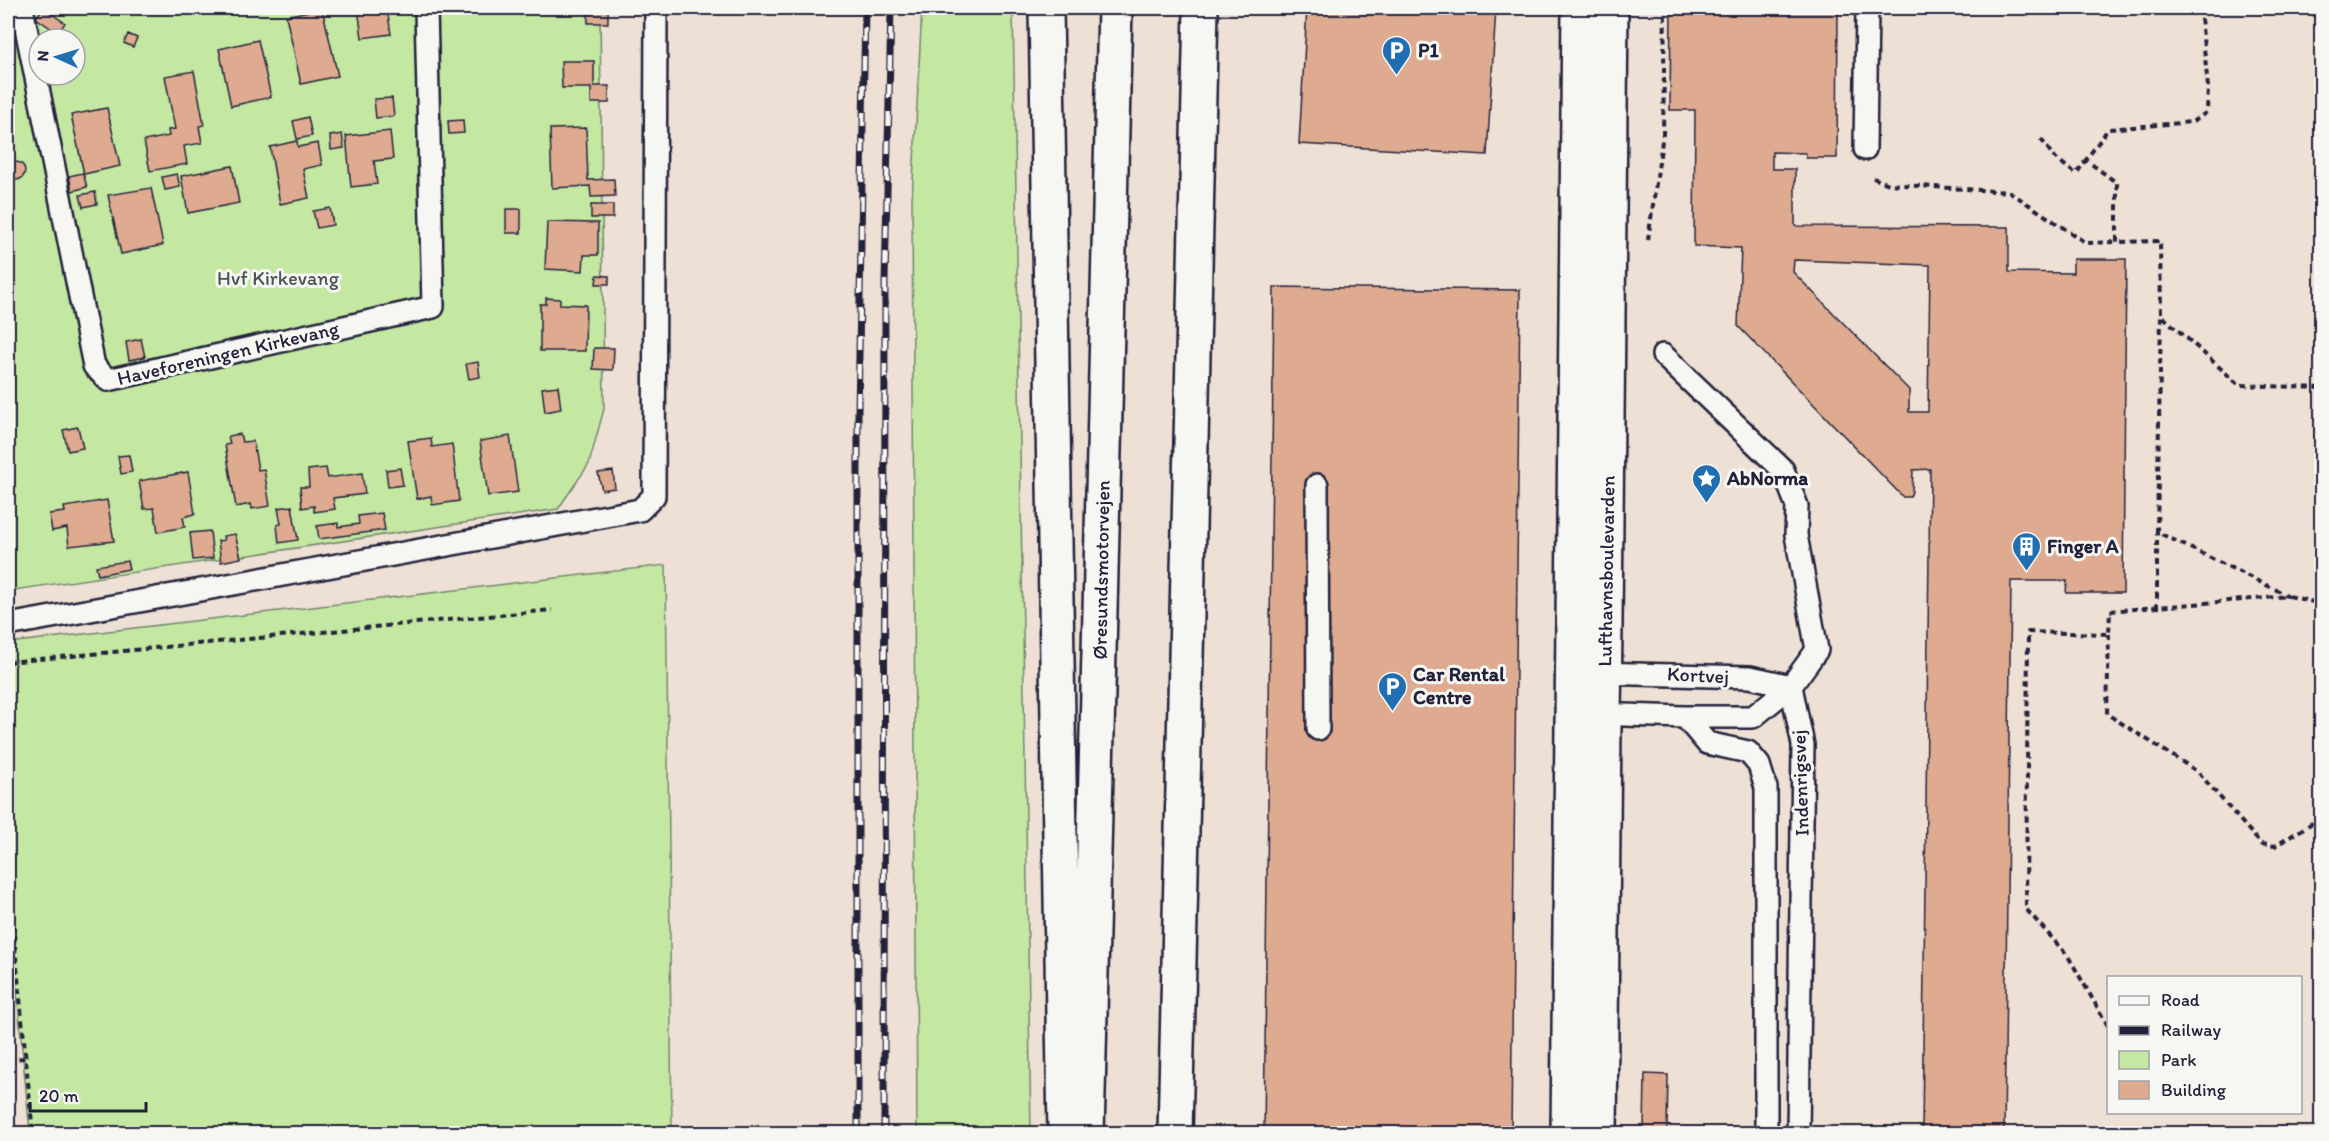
<svg xmlns="http://www.w3.org/2000/svg" width="2329" height="1141" viewBox="0 0 2329 1141" font-family="Itim,sans-serif">
<style>
.green{fill:#c4e8a2;stroke:#73856e;stroke-width:1.5;fill-rule:evenodd}
.building{fill:#deab91;stroke:#22223b;stroke-width:1.5;fill-rule:evenodd}
.lines{fill:none;stroke-linecap:round;stroke-linejoin:round}
.service-casing{stroke:#22223b;stroke-width:26}
.tertiary-casing{stroke:#22223b;stroke-width:38}
.motorway-casing{stroke:#22223b;stroke-width:38}
.path{stroke:#22223b;stroke-width:4;stroke-dasharray:6 4.5;stroke-linecap:butt}
.service{stroke:#f6f6f2;stroke-width:21}
.tertiary{stroke:#f6f6f2;stroke-width:33}
.motorway{stroke:#f6f6f2;stroke-width:33}
.rail-casing{stroke:#22223b;stroke-width:7}
.rail{stroke:#f6f6f2;stroke-width:4.5;stroke-dasharray:14;stroke-linecap:butt}
.labels{text-anchor:middle;dominant-baseline:central;stroke-width:6;stroke-linejoin:round;paint-order:stroke}
.poi-label{font-size:20px;font-weight:bold;fill:#22223b;stroke:#f6f6f2;text-anchor:start}
.park-label{font-size:20px;fill:#4a5455;stroke:#f6f6f2}
.street-label{font-size:20px;fill:#22223b;stroke:#f6f6f2}
</style>
<rect width="100%" height="100%" fill="#efe0d5"/>
<filter id="ink" filterUnits="userSpaceOnUse"><feTurbulence type="fractalNoise" baseFrequency=".0167" numOctaves="2"/><feDisplacementMap in="SourceGraphic" scale="12" xChannelSelector="R" yChannelSelector="G"/><feConvolveMatrix kernelMatrix="1 2 1 2 8 2 1 2 1" color-interpolation-filters="sRGB"/></filter>
<g filter="url(#ink)">
<path class="green" d="M8,8H600L604,409L589,464L558,509L8,591ZM39,39H75V75H39Z
M922,8H1013L1031,1133H917L912,200Z
M666,565L672,1133H30L8,898V643Z"/>
<path class="building" d="M43,8L65,23L58,33L36,18Z
M322,8L338,76L301,84L286,16Z
M358,8H387L391,34L362,38Z
M588,8H608V23H588Z
M1307,8H1496L1487,155L1299,144Z
M1671,8H1838L1837,158H1806V153L1772,152V169H1795V226L2009,227V272L2073,273V259H2126L2123,593H2066L2067,581H2011L2004,1134H1922L1930,469L1913,470L1912,491L1910,497H1903L1738,326L1741,248L1694,246L1695,110H1670ZM1794,260L1930,265L1928,412H1909V390L1793,272Z
M128,34L137,38L133,47L124,43Z
M258,40L271,97L231,106L219,49Z
M561,61H594V86H609V103H591V88H562Z
M194,71L204,125L199,126L202,143L184,146L187,164L150,171L144,141L169,136L168,130L175,129L165,76Z
M392,98L394,116L376,118L374,99Z
M107,108L120,166L84,174L71,115Z
M308,117L312,136L297,139L293,121Z
M463,120L464,133L449,134L448,121Z
M586,128L588,180L614,179L615,196L591,197L590,186L552,188L550,129Z
M390,131L393,159L374,161L377,184L351,187L346,136Z
M342,134L344,148L331,150L330,136Z
M297,141L298,147L318,143L322,165L303,169L309,198L280,204L270,147Z
M7 171a9 9 0 1 1 18 0a9 9 0 1 1-18 0Z
M232,166L239,203L188,213L181,176Z
M83,173L87,187L72,191L69,176Z
M177,174L180,187L165,190L162,177Z
M151,188L163,245L121,254L108,195Z
M95,192L97,204L83,207L80,195Z
M591,205H613V218H591Z
M330,208L333,225L317,228L313,211Z
M506,209H521V233H506Z
M547,222L598,223V255H584L583,271L545,269Z
M597,275L609,276V284H596Z
M1274,287L1520,290L1511,1134H1264Z
M546,298L560,299V304L586,305L585,351H540V304H546Z
M141,339L145,357L129,360L126,342Z
M594,348H614L613,370L593,369Z
M478,362L480,377L469,379L466,364Z
M558,386L561,409L545,412L542,388Z
M78,427L83,448L68,451L63,430Z
M240,434L242,442L253,441L258,470L264,469L270,506L252,509L251,504L236,507L225,445L230,444L228,436Z
M510,436L518,492L488,496L480,441Z
M431,438L432,447L452,444L459,501L432,505L431,496L417,499L408,441Z
M129,455L132,472L121,474L118,456Z
M326,468L328,478L362,473L365,494L333,498L335,509L314,512V506L302,508L300,487H309L308,470Z
M400,468L403,485L388,487L386,470Z
M613,471L615,488L602,490L598,473Z
M188,472L195,514L183,517L185,527L158,532L154,508L144,509L139,481Z
M107,500L114,541L69,546L67,528L52,531L49,514L65,512L64,507Z
M292,506L298,540L279,543L277,525L281,524L278,508Z
M382,513L385,530L319,539L317,526L338,523V527L359,524L358,516Z
M210,531L213,558L193,560L190,533Z
M235,534L241,558L221,562L218,541L224,540L223,536Z
M127,561L129,569L98,575L96,566Z
M1645,1074L1668,1075L1667,1133L1644,1132Z"/>
<g class="lines">
<defs>
<path id="service" d="M22,8L94,366L108,380L433,307L426,8
M1865,149L1867,8
M1663,355L1783,470L1797,506L1796,535L1817,650L1791,686L1753,717H1685
M1317,485L1318,729
M8,625L640,510L654,496L656,8
M1595,673L1750,677L1791,686
M1791,686L1803,745L1798,1134
M1593,714L1685,717L1707,743L1748,752L1759,765L1766,788V1134"/>
<path id="tertiary" d="M1568,1134L1579,8
M1600,1134L1611,8"/>
<path id="motorway" d="M1046,8L1065,1134
M1087,1134L1115,8
M1175,1134L1201,8"/>
</defs>
<use href="#service" class="service-casing"/>
<use href="#tertiary" class="tertiary-casing"/>
<use href="#motorway" class="motorway-casing"/>
<path class="path" d="M2200,8L2208,87L2207,112L2192,122L2108,129L2086,160L2117,183V242L2160,241L2161,315L2239,385L2322,388
M2041,139L2054,157L2076,174L2086,160
M1873,178L1889,184L2010,192L2086,243L2117,242
M1648,240L1663,134L1665,8
M2289,596L2322,604
M2157,609V532
M2109,634L2107,714L2198,772L2261,844L2275,846L2322,817
M8,662L552,610
M8,873L33,1134
M2108,1026L2068,956L2026,909L2028,632L2109,634L2110,611L2289,596L2157,532L2161,315
M8,1059L25,1058"/>
<use href="#service" class="service"/>
<use href="#tertiary" class="tertiary"/>
<use href="#motorway" class="motorway"/>
<defs>
<path id="rail" d="M858,1134V413L865,8
M884,1134L885,283L891,8"/>
</defs>
<use href="#rail" class="rail-casing"/>
<use href="#rail" class="rail"/>
</g>
</g>
<defs>
<symbol id="parking-pin" viewBox="-11 -11 22 30"><path d="M0 17L-7.5 6A9.5 9.5 0 1 1 7.5 6Z" fill="#1f6fb2" stroke="#f6f6f2"/><path d="M-3.5-5.5H1a3.5 3.5 0 0 1 0 7H-1V5.5H-3.5ZM-1-3.4V-.6H.8a1.4 1.4 0 0 0 0-2.8Z" fill="#fff"/></symbol>
<symbol id="sight-pin" viewBox="-11 -11 22 30"><path d="M0 17L-7.5 6A9.5 9.5 0 1 1 7.5 6Z" fill="#1f6fb2" stroke="#f6f6f2"/><path d="M0-6L1.8-2.2L6-1.7L2.9 1.2L3.7 5.4L0 3.3L-3.7 5.4L-2.9 1.2L-6-1.7L-1.8-2.2Z" fill="#fff"/></symbol>
<symbol id="building-pin" viewBox="-11 -11 22 30"><path d="M0 17L-7.5 6A9.5 9.5 0 1 1 7.5 6Z" fill="#1f6fb2" stroke="#f6f6f2"/><path d="M-4-6H4V6H1V3H-1V6H-4ZM-2.5-4.3h1.7v1.8h-1.7ZM.8-4.3h1.7v1.8H.8ZM-2.5-1h1.7V.8h-1.7ZM.8-1h1.7V.8H.8Z" fill="#fff"/></symbol>
</defs>
<g fill-rule="evenodd">
<use href="#parking-pin" x="1380" y="34" width="33" height="45"/>
<use href="#sight-pin" x="1690" y="462" width="33" height="45"/>
<use href="#building-pin" x="2010" y="530" width="33" height="45"/>
<use href="#parking-pin" x="1376" y="670" width="33" height="45"/>
</g>
<g class="labels">
<g class="poi-label">
<text x="1418" y="50">P1</text>
<text x="1727" y="478">AbNorma</text>
<text x="2047" y="546">Finger A</text>
<text x="1413" y="674">Car Rental<tspan x="1413" dy="23">Centre</tspan></text>
</g>
<g class="park-label">
<text x="278" y="278">Hvf Kirkevang</text>
</g>
<g class="street-label">
<text transform="translate(228 353) rotate(-13)">Haveforeningen Kirkevang</text>
<text transform="translate(1101 570) rotate(-89)">Øresundsmotorvejen</text>
<text transform="translate(1606 571) rotate(-89)">Lufthavnsboulevarden</text>
<text transform="translate(1698 675) rotate(3)">Kortvej</text>
<text transform="translate(1800 783) rotate(-92)">Indenrigsvej</text>
</g>
</g>
<rect width="2329" height="1141" fill="none" stroke="#f6f6f2" stroke-width="30"/>
<rect x="15" y="15" width="2299" height="1111" fill="none" stroke="#22223b" stroke-width="2" filter="url(#ink)"/>
<rect x="2107" y="976" width="195" height="138" fill="#f6f6f2" stroke="#a1a1a9" stroke-width="1.5"/>
<rect x="2119" y="996" width="30" height="9" fill="#f6f6f2" stroke="#a1a1a9" stroke-width="1.5"/>
<text x="2161" y="1006" font-size="18" fill="#22223b">Road</text>
<rect x="2119" y="1026" width="30" height="9" fill="#22223b" stroke="#a1a1a9" stroke-width="1.5"/>
<text x="2161" y="1036" font-size="18" fill="#22223b">Railway</text>
<rect x="2119" y="1051" width="30" height="18" fill="#c4e8a2" stroke="#a1a1a9" stroke-width="1.5"/>
<text x="2161" y="1066" font-size="18" fill="#22223b">Park</text>
<rect x="2119" y="1081" width="30" height="18" fill="#deab91" stroke="#a1a1a9" stroke-width="1.5"/>
<text x="2161" y="1096" font-size="18" fill="#22223b">Building</text>
<g transform="translate(57 57) rotate(274)"><circle r="28" fill="#f6f6f2" stroke="#a1a1a9" stroke-width="1.5"/>
<path d="M0-4.5L10 22L0 15L-10 22Z" fill="#1f6fb2"/>
<text y="-9" font-size="16" font-weight="bold" text-anchor="middle" fill="#22223b">N</text>
</g>
<path d="M30 1102v9h116v-9" fill="none" stroke="#22223b" stroke-width="3"/>
<text x="39" y="1102" font-size="18" fill="#22223b" stroke="#f6f6f2" stroke-width="4.5" paint-order="stroke">20 m</text>
</svg>
